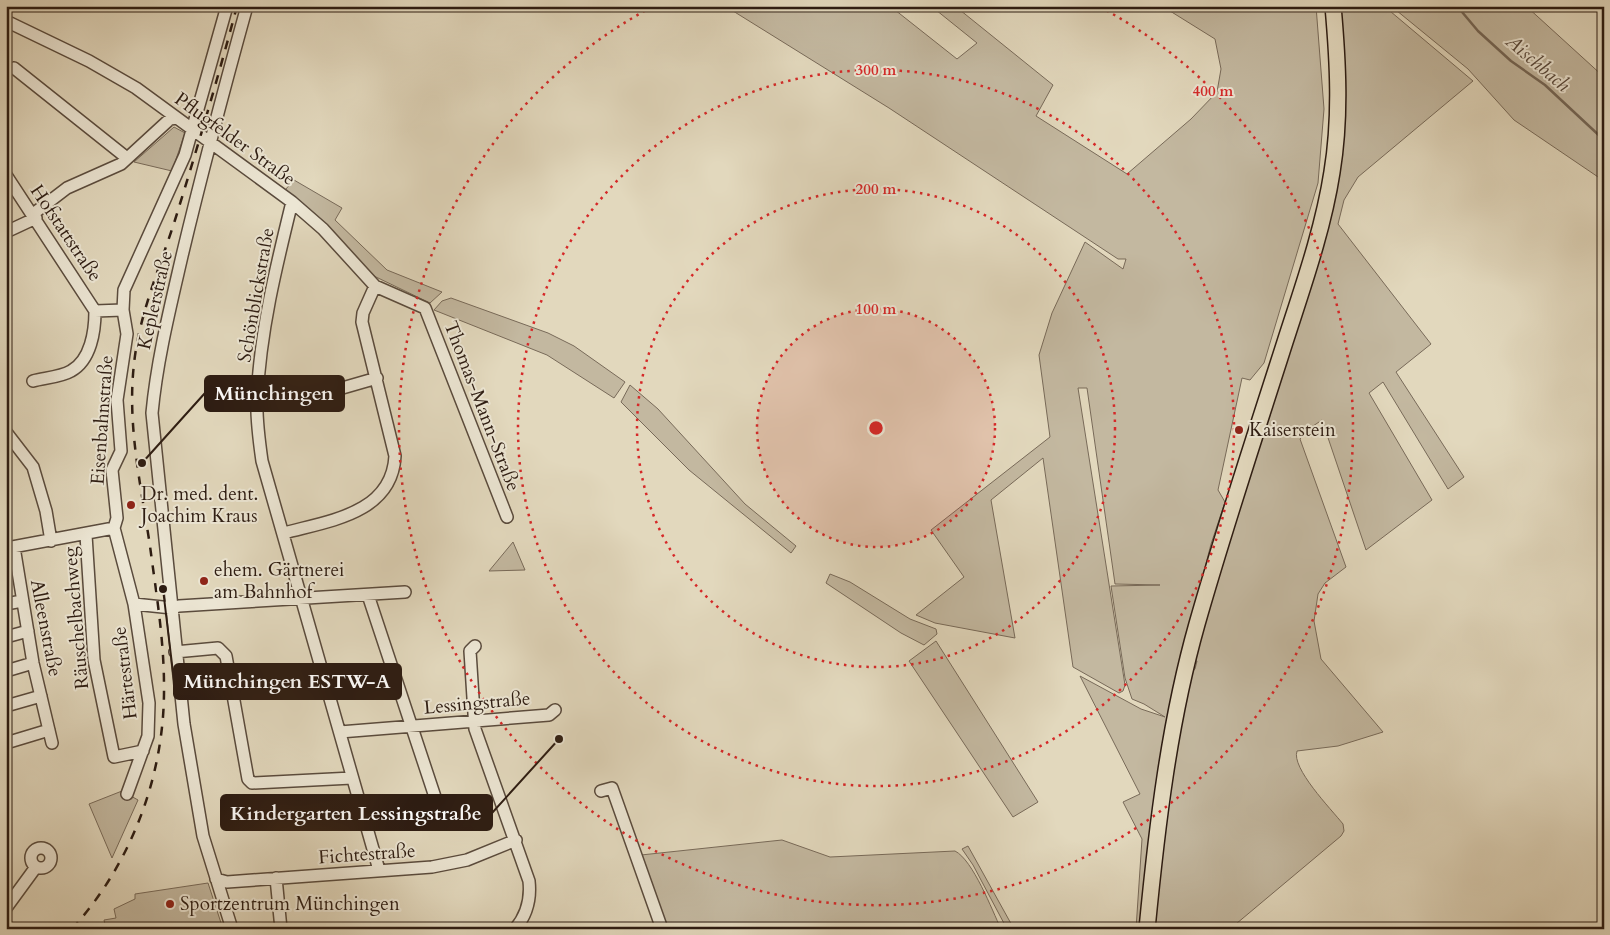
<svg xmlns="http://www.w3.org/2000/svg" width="1610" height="935" viewBox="0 0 1610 935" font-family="Cardo,serif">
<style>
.green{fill:#c3b8a0;stroke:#786a59}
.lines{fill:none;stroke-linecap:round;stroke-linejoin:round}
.stream{stroke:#746656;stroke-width:2.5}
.minor-casing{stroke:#5a4b3d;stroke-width:14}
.major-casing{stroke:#2d1c12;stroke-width:18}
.minor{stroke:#ece6d4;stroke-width:11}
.major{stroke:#e2d8bd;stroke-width:15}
.rail{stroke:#2d1c12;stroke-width:2.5;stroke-dasharray:9 9;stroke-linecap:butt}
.ring{fill:none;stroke:#d62828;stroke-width:2.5;stroke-dasharray:2.5 5}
.poi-dot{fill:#8f2418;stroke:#ece6d4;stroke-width:2}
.labels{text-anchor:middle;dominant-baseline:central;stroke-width:4;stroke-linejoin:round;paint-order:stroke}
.street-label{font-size:19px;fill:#2d1c12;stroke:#ece6d4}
.poi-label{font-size:19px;fill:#2d1c12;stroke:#ece6d4;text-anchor:start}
.water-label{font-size:20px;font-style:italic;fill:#57473a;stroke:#ece6d4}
.centre{fill:#d62828;stroke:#ece6d4;stroke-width:2.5}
.ring-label{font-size:15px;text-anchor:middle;font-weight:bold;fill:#d62828;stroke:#ece6d4;stroke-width:4;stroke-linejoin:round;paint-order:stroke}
.leader{fill:none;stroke:#2d1c12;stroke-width:2}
.callout-dot{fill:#2d1c12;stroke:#ece6d4;stroke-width:2}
.callout{fill:#2d1c12;stroke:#2d1c12;stroke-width:2}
.callout-label{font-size:20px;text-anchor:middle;font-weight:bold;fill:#fff}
</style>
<rect width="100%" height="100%" fill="#e2d8bd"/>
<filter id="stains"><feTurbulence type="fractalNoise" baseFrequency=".004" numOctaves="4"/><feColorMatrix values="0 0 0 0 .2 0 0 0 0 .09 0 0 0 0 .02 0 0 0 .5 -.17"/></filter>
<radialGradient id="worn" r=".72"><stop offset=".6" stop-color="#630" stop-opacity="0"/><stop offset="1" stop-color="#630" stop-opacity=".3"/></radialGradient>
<path class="green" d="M725,6H890L957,59L977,43L931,6H955L1053,85L1036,116L1127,174L1191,119L1217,92L1221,69L1215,39L1162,6H1316L1324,109L1318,183L1264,363L1250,380L1242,378L1218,490L1225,502L1211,544L1180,665L1141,929H1136L1142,839L1123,802L1140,794L1080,676L1141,709L1165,717L1144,704L1132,699L1125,678L1111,586L1160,585L1115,584L1087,388H1078L1125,685L1123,691L1119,693L1073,667L1043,458L991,500L1015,638L935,623L916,615L964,577L931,530L1050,437L1039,355L1052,313L1085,242L1123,269L1126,259H1118L889,108Z
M1340,6H1384L1473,81L1358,177L1344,200L1338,224L1431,344L1396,372L1464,477L1448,489L1383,382L1369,393L1432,500L1366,550L1322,420L1310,428L1300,439L1346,567L1325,583L1318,594L1314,621L1321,659L1383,732L1338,746L1297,751C1291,768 1331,809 1343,824L1344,831L1341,836L1230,929H1152L1168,784L1190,672L1195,669L1197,661H1194L1193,658L1327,220Z
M1391,6H1526L1604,77V181L1514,120L1468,69Z
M174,127L185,133L172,171L134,162Z
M294,180L342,208L335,220L387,270L442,292L430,303L376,277L355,259L342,241L285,190Z
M451,298L548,333L574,346L625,382L614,398L547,355L434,310L442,301Z
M630,385L658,409L745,504L796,546L791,553L689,470L621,402Z
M513,542L525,570L489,571Z
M830,574L850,582L910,619L936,629L937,634L924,645L901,633L826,583Z
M936,641L1038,802L1013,817L909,661Z
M122,791L138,800L112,858L89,804Z
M782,840L830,857L955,851C973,860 992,910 1001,929H666L641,855Z
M968,846L1014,929H1007L973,865L962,849Z
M208,883L223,929H106L104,920L116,918L114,909L135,899V894Z"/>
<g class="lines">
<path class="stream" d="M1457,6L1478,31L1511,61L1545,85L1604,140"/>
<defs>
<path id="minor" d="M6,21L89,61L136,88L292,202L323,229L375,286L425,308L507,517
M14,68L127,158
M6,175L95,311L123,310
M292,202C276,267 260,332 257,399C256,419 259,440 262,461L379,870
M33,214L67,188L121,164L170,119L177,118
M6,232L36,218
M33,381C44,378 61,377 71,371C91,360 95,331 95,311
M332,391L377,378
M6,432L33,467L46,511L51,541
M284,533C328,521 392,514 395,456L362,322L363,313L375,286
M86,535L94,660L114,757L143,751
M14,547L33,663L52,743
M7,548L114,528
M368,595L442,818
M6,604L22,601
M134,604L172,608L179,606L405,592
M6,637L28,631
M475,646L470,651L475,729L529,881C531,899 527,915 515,929
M175,652L218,648L226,656L248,779L252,783L352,778
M6,671L33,663
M6,706L41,696
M340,732L549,715L555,710
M6,743L49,730
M601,791L612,788L662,929
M127,794L148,736L149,703L134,604L114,528L117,518L112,470L121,451L117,400L127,334L123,310L124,290L185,155L227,6
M31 858a10 10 0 1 1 20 0a10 10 0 1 1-20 0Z
M276,878L281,929
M216,879L227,882L432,867L467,860L516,840
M6,908L36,867
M232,929L203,836L184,724L152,413C157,360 170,308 182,256C202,172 224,89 247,6"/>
<path id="major" d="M1147,929C1157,826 1169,723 1197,624C1224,529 1255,436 1285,342C1303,286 1323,230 1332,172C1341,117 1338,62 1333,6"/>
</defs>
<use href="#minor" class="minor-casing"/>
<use href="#major" class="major-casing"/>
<use href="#minor" class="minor"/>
<use href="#major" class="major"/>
<path class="rail" d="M72,929C132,863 165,774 164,686C164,639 156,592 150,546C141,486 127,425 134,364C139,315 160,267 175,220C197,149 218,78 237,6"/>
</g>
<circle cx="876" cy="428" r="119" fill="#d62828" fill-opacity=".12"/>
<g class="ring">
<circle cx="876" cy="428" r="119"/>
<circle cx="876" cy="428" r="239"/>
<circle cx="876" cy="428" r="358"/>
<path d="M1100 7A477 477 0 1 1 652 7"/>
</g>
<g class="poi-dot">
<circle cx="1239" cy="430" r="5"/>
<circle cx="131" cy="505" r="5"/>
<circle cx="204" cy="581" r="5"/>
<circle cx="170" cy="904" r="5"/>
</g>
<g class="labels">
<g class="street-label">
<text transform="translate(235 139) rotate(36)">Pflugfelder Straße</text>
<text transform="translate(66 233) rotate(56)">Hofstattstraße</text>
<text transform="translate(256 295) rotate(-80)">Schönblickstraße</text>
<text transform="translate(155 300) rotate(-77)">Keplerstraße</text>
<text transform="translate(482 406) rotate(69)">Thomas-Mann-Straße</text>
<text transform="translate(102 420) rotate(-86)">Eisenbahnstraße</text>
<text transform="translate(76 618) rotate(-95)">Räuschelbachweg</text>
<text transform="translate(46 628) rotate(79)">Alleenstraße</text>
<text transform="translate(125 673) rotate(-97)">Härtestraße</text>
<text transform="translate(477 703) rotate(-5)">Lessingstraße</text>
<text transform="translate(367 854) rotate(-4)">Fichtestraße</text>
</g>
<g class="poi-label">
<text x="1249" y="430">Kaiserstein</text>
<text x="141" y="494">Dr. med. dent.<tspan x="141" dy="22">Joachim Kraus</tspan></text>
<text x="214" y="570">ehem. Gärtnerei<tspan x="214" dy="22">am Bahnhof</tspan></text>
<text x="180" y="904">Sportzentrum Münchingen</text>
</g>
<g class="water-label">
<text transform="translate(1538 63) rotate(40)">Aischbach</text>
</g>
</g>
<circle cx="876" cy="428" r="8" class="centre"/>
<g class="ring-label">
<text x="876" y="75">300 m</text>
<text x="1213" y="96">400 m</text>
<text x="876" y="194">200 m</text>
<text x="876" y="314">100 m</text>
</g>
<path class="leader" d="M142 463L205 393M163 589L174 681M559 739L492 813"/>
<g class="callout-dot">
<circle cx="142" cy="463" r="5"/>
<circle cx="163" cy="589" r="5"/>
<circle cx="559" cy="739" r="5"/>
</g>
<g class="callout">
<rect x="205" y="376" width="139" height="35" rx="5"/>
<rect x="174" y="664" width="227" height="35" rx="5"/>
<rect x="221" y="795" width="271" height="35" rx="5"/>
</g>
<g class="callout-label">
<text x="274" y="400">Münchingen</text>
<text x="287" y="688">Münchingen ESTW-A</text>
<text x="356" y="820">Kindergarten Lessingstraße</text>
</g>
<rect width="1610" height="935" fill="none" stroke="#e2d8bd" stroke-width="25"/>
<rect x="8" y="8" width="1595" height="920" fill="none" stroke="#2d1c12" stroke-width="2.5"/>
<rect x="12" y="12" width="1585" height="910" fill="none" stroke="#2d1c12"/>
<rect width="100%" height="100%" filter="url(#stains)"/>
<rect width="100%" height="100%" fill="url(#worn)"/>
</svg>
